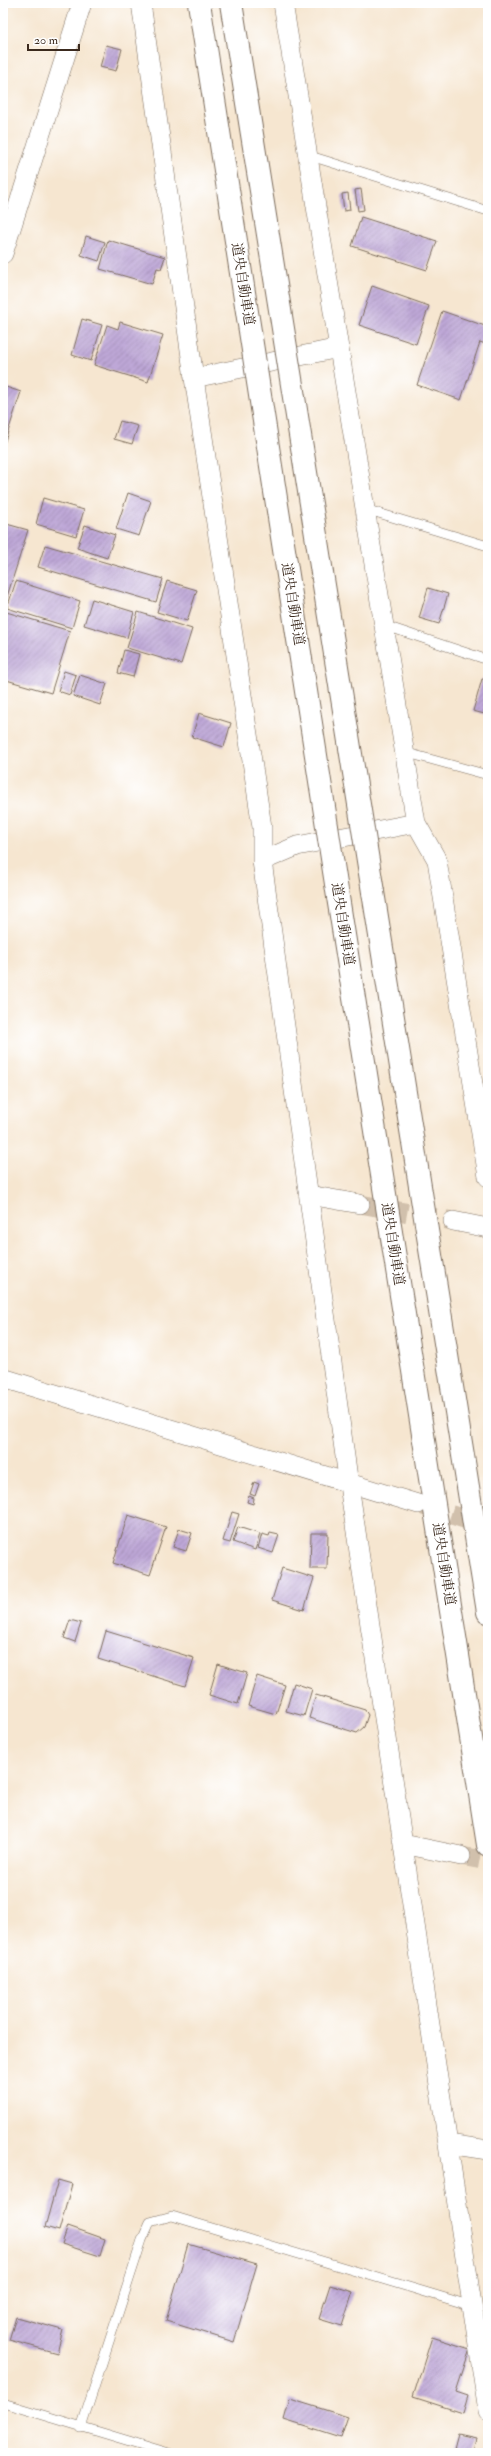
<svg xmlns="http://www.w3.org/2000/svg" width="491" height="2456" viewBox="0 0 491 2456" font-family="'IM FELL Double Pica','Noto Serif JP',serif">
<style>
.building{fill:url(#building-hatch)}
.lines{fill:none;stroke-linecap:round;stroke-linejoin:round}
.street-tunnel{stroke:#d1c0ac;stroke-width:19;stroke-dasharray:19 10;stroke-linecap:butt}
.lane-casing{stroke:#7c6c5c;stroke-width:10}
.street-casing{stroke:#7c6c5c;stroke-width:20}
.highway-casing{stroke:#7c6c5c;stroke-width:24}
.lane{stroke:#fff;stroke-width:9}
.street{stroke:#fff;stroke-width:19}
.highway{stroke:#fff;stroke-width:22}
.highway-bridge-casing{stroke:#7c6c5c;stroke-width:24;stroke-linecap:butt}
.highway-bridge{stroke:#fff;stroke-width:22}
.labels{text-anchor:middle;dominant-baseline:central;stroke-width:3.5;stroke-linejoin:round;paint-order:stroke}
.street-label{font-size:14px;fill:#3b2a1e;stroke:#fff}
</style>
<defs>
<pattern id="building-hatch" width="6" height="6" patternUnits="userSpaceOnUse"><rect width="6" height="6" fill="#bea7d7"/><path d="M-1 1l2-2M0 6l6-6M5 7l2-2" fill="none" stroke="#9c88ae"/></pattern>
</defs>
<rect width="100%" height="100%" fill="#fff"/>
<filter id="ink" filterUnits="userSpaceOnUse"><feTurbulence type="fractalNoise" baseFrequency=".025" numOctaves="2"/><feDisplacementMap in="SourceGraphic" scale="8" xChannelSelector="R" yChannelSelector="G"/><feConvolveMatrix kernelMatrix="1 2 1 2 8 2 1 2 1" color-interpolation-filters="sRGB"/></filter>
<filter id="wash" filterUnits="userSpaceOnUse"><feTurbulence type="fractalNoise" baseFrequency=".012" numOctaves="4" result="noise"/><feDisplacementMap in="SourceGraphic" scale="16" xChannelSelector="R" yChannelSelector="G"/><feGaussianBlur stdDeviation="0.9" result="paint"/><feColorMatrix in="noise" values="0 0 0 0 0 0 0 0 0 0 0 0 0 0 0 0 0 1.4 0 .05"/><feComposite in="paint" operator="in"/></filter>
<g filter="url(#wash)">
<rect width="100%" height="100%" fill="#f6e6d0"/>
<g id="blocks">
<path class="building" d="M106,45L122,49L116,71L100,67Z
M361,189L364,210L358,211L355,190Z
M348,193L350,210L344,211L342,194Z
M361,217L437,241L427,270L352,246Z
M86,236L105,242L99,261L81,255Z
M108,240L165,257L161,269L157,268L152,284L100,269Z
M372,286L429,306L416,344L359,325Z
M442,311L488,327V345L480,342L461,400L417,385Z
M82,319L102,325L91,361L72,355Z
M120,322L163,335L148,382L94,365L107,325L118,329Z
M3,386L21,392L3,447Z
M120,421L138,426L132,444L114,439Z
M128,493L151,501L139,536L116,529Z
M43,498L84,510L76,536L36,524Z
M3,523L28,530L5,603L3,602Z
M85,525L115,535L107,558L77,548Z
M45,545L163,579L156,602L38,567Z
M16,581L80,601L72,628L7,608Z
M167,581L197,590L187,621L157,612Z
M428,588L448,594L439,624L419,618Z
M92,599L134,612L127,638L84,625Z
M3,611L70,631L51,693L3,679Z
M138,612L192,629L181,664L127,648Z
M124,650L139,654L133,677L118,673Z
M64,671L76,675L70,695L58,691Z
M80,675L107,684L100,705L73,696Z
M482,679L488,680V715L473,711Z
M199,713L231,723L224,747L192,737Z
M254,1482L259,1484L255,1496L250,1494Z
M249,1496L254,1498L253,1504L247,1502Z
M232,1512L239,1514L230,1543L223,1541Z
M128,1515L166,1527L150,1575L113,1563Z
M238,1527L260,1534L255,1550L233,1542Z
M179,1529L192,1533L186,1551L173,1547Z
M270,1533L279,1535L273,1553L258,1548L262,1534L269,1536Z
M311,1533H328L327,1569H310Z
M282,1568L314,1578L304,1610L272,1600Z
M70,1620L81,1623L75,1642L64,1638Z
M106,1631L194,1658L185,1686L98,1659Z
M218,1664L247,1673L238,1704L209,1695Z
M257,1676L285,1685L276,1714L248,1706Z
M294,1683L312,1689L304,1716L286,1711Z
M316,1695L365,1710L368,1715L364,1727L357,1733L309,1718Z
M58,2180L72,2184L59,2231L45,2227Z
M68,2226L105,2239L100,2256L62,2244Z
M188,2244L257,2264L234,2342L166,2321Z
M330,2285L353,2292L342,2326L319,2319Z
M16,2317L63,2330L57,2353L9,2340Z
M432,2337L470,2349L456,2392L468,2396L463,2413L413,2397Z
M290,2399L348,2417L341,2438L284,2420Z
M458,2434L476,2438L472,2453H453Z"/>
</g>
</g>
<g filter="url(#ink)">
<use href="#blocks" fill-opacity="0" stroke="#7c6c5c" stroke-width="1"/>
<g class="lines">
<path class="street-tunnel" d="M360,1204L453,1221
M423,1506L487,1526
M461,1856L488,1861"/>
<defs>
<path id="lane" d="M307,155L488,211
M365,509L488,546
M383,625L488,660
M404,752L488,775
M3,2403L169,2453
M81,2428L142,2240L150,2222L172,2216L472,2306"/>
<path id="street" d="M141,3L194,378L262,827V861L349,1485L488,2411
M283,3L416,823L437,860L488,1177
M3,254L82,3
M194,378L339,348
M262,861L297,846L416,823
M309,1195L360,1204
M453,1221L488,1228
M3,1378L418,1504
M487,1526H488
M403,1844L461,1856
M448,2144L488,2150"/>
<path id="highway" d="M373,892L488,1612
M338,897L488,1845"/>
</defs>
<use href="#lane" class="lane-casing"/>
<use href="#street" class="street-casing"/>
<use href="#highway" class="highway-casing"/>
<use href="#lane" class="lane"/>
<use href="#street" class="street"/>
<use href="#highway" class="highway"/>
<defs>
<path id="highway-bridge" d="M199,3L338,897
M231,3L373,892"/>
</defs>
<use href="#highway-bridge" class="highway-bridge-casing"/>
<use href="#highway-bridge" class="highway-bridge"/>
</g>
</g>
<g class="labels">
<g class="street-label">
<text transform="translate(243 284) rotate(81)">道央自動車道</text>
<text transform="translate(293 604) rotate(81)">道央自動車道</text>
<text transform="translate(343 924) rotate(81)">道央自動車道</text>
<text transform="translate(393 1244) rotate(81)">道央自動車道</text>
<text transform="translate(444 1564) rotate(81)">道央自動車道</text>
</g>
</g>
<rect width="491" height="2456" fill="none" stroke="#fff" stroke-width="16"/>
<path d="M28 44v6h51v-6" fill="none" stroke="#3b2a1e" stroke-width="2"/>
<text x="34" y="44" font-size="12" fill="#3b2a1e" stroke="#ffffff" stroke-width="3" paint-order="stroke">20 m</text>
</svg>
